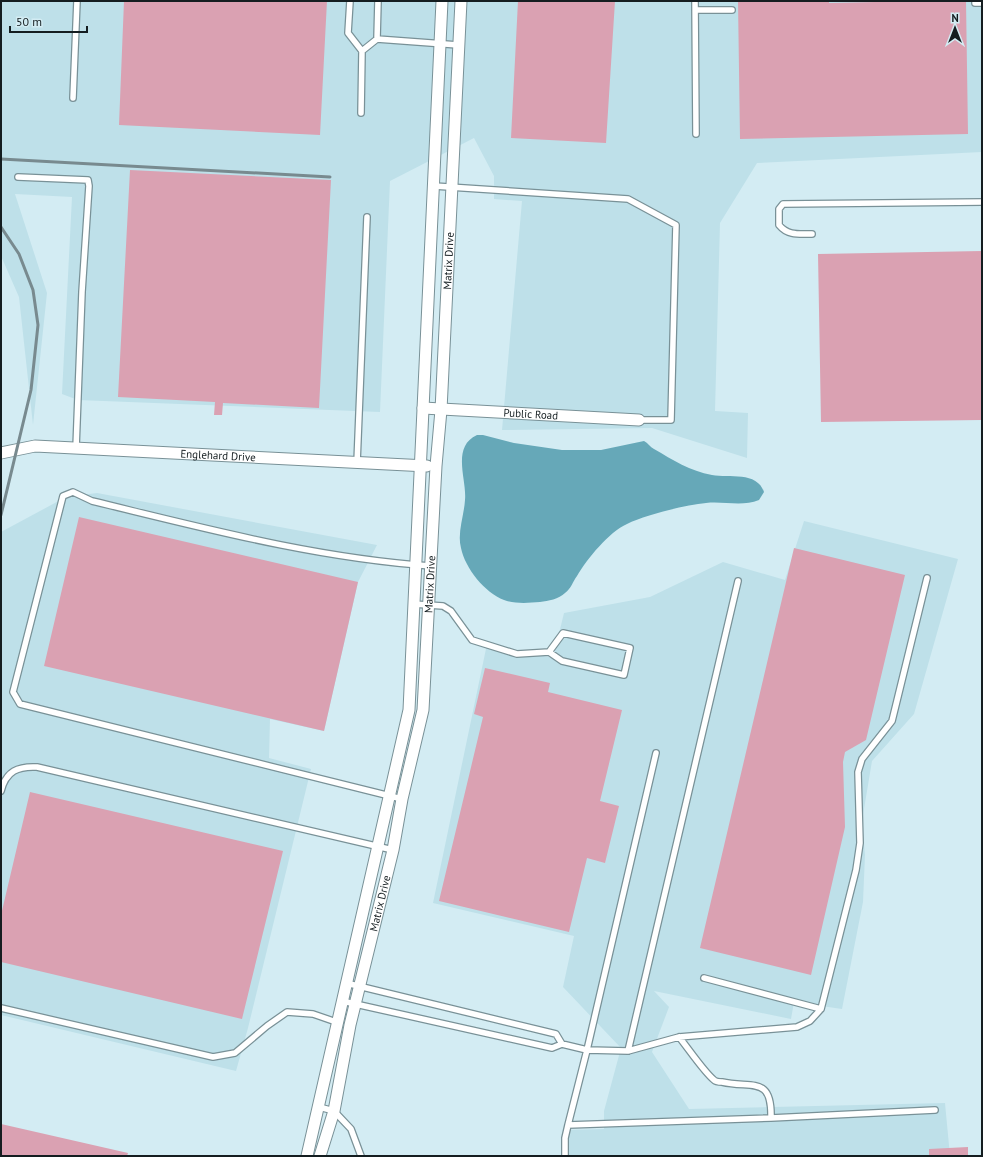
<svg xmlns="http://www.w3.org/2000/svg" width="983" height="1157" viewBox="0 0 983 1157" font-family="'PT Sans',sans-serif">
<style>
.built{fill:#bee0e9}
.water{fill:#66a8b8}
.building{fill:#daa1b2}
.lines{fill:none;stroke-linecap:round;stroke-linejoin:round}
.lane-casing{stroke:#799197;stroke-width:8}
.street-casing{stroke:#799197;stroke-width:13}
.lane{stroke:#fff;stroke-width:5.5}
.street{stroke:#fff;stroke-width:11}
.rail{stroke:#788a8f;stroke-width:3}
.labels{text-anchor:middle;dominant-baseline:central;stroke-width:4;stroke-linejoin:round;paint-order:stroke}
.street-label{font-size:11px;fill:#141d20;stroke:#d3ecf3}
</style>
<rect width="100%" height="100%" fill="#d3ecf3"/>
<path class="built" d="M1,1H982V152L757,163L720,223L715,411L748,413L747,458L652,428L502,430L522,201L494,199V176L474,138L390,181L380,412L78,400L62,394L72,197L15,194L47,293L33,425L19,297L1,256Z
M97,493L377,545L358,582L324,731L270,719L269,758L311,769L248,1028L236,1071L1,1015V532L66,497Z
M804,521L958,559L914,714L872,761L862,821L865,855L863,902L842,1009L794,1002L791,1019L654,991L669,1007L652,1052L689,1109L945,1103L950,1156H554L566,1155L568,1130L604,1129V1111L621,1048L563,987L574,936L433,903L487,644L553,658L564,613L650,597L723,562L785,580Z"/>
<path class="water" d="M477,435H483L514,443L562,450H601L644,441C648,443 650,447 654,449C673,460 690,471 712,475C729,478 757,471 764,492L759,500C742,507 724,501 706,503C685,505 645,515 627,524C609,532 587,559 577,576C573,581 571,589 565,593C559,599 548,601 540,602C528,603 515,604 504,600C485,593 465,568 461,548C457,533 464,516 465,500C467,479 451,447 477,435Z"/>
<path class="building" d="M124,1H327L320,135L119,125Z
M518,1H615L606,143L511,138Z
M738,1H829V3L875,2V1H966L968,134L740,139Z
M130,170L331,180L319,408L223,403L222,415H214L215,402L118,397Z
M982,251V420L821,422L818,254Z
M79,517L358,582L324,731L44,666Z
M794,548L905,575L866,740L845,752L843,762L845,827L811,975L700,948Z
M485,668L550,683L548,692L622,710L600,801L619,806L605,863L587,858L569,932L439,901L483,717L474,714Z
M30,792L283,851L242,1019L1,962V915Z
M1,1124L128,1153L127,1156H1Z
M968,1147V1156H929V1149Z"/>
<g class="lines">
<defs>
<path id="lane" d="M350,1L348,33L362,51L361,113
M378,1L377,39L458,45
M695,1L696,134
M975,3H982
M695,10H732
M362,51L377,39
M73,98L77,1
M18,177L88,180L89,186L82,292L76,448
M434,186L628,199L676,225L671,420H639
M812,234C799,234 788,236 779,225V209L783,204L982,202
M357,463L367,217
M413,604L443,606L451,611L472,640L517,654L549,652L563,633L630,648L624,675L562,661L549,652
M1,791C6,771 18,766 37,767L393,850
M402,799L20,704L13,692L63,496L73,492L92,501C204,528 315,558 431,566
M704,978L821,1009
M346,983L556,1034L562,1044
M342,1001L552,1048L562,1044L587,1050L656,753
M1,1008L213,1057L235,1053L267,1026L287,1012L313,1014L339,1023
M679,1037C688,1048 704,1072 714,1080C716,1082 720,1082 722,1082C752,1089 772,1075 771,1118L568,1125L587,1050L628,1051L679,1037L797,1027L810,1021L821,1009L856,870L860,843L858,772L862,759L892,721L927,578
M628,1051L738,581
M319,1107L334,1111L351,1129L361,1156
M771,1118L935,1110
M565,1156V1138L568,1125"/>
<g id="street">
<path id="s1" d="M423,408L639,420"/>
<path id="s2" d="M1,453L35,446L427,466"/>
<path d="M307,1156L409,710L442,1"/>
<path id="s3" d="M320,1156L334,1111L350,1025L393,850L402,799L423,710L436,466L441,410L461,1"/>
</g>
</defs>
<use href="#lane" class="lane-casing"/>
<use href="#street" class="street-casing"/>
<use href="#lane" class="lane"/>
<use href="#street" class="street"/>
<path class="rail" d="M1,159L330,177
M1,227L19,254L33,290L38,325L31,390L1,515"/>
</g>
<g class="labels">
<g class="street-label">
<text stroke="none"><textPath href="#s3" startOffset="908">Matrix Drive</textPath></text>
<text stroke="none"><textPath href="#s1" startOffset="108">Public Road</textPath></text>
<text stroke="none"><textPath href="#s2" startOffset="218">Englehard Drive</textPath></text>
<text stroke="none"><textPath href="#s3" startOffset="584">Matrix Drive</textPath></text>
<text stroke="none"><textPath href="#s3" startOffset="260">Matrix Drive</textPath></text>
</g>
</g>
<rect width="983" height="1157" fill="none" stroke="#141d20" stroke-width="4"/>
<g transform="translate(955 28)" stroke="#d3ecf3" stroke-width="3" paint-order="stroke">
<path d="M0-3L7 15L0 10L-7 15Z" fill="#141d20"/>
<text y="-6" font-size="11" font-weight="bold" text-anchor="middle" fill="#141d20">N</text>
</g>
<path d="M10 26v6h77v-6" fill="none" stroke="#141d20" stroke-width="2"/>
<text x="16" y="26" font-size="12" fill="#141d20" stroke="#d3ecf3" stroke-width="3" paint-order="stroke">50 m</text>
</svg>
